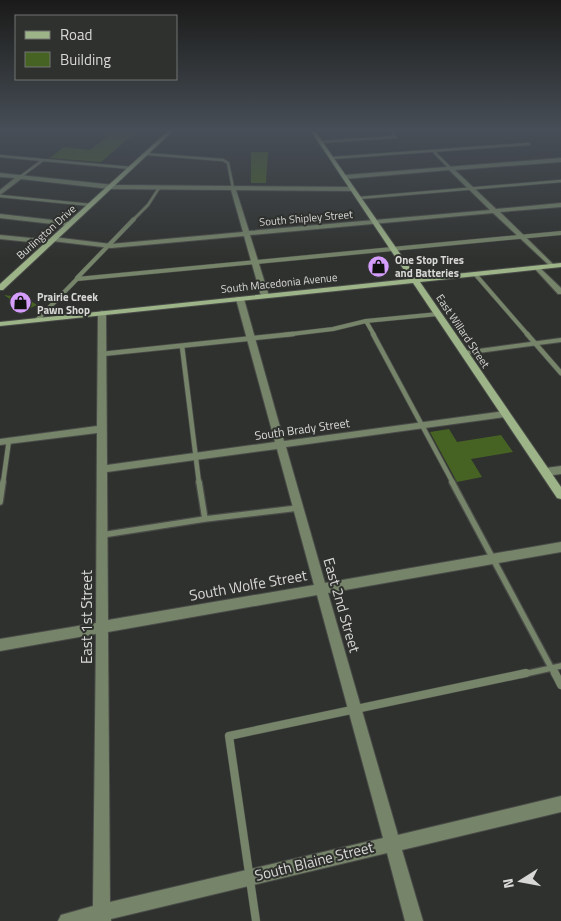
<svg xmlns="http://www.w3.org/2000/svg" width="561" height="921" viewBox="0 0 561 921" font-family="'Titillium Web',sans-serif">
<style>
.building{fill:#466324}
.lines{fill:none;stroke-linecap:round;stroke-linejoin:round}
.lane-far4-casing{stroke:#4a4c49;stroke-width:4}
.lane-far3-casing{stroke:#4a4c49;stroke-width:5}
.lane-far2-casing{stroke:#4a4c49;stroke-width:6}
.lane-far1-casing{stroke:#4a4c49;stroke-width:8}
.lane-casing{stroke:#4a4c49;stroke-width:9}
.street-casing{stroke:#4a4c49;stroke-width:2}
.secondary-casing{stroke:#4a4c49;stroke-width:2}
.lane-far4{stroke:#768469;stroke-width:2.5}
.lane-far3{stroke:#768469;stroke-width:4}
.lane-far2{stroke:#768469;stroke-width:4.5}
.lane-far1{stroke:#768469;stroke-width:5.5}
.lane{stroke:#768469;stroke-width:8}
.street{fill:#768469;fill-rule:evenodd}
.secondary{fill:#9db488;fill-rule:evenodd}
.labels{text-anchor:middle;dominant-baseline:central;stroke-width:4;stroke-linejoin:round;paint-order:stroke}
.far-street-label{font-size:11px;fill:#d8d9d7;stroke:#2f312e}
.far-poi-label{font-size:11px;font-weight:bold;fill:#d8d9d7;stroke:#2f312e;text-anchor:start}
.street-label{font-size:12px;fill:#d8d9d7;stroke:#2f312e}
.near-street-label{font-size:15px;fill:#d8d9d7;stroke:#2f312e}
</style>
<rect width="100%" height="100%" fill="#2f312e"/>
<path class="building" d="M105,131H137L101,162L50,158L64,147L90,150L105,138Z
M251,152H268L266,183H251Z
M4,295L26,298L37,305L26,310Z
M449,429L457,442L501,435L513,452L471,459L482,477L457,482L430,432Z"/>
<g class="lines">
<defs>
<path id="lane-far4" d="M392,131L395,137
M435,153L451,169
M146,154L223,160L228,163L233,188
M0,156L43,160L20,177
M332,158L529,144
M43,160L131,168
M0,196L91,205
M359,198L561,181
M133,220L148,205L159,188"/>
<path id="lane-far3" d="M475,274L528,335
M77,278L134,219
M37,320L77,279L561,233
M366,321L374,335
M283,335L333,329L366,321L438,314"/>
<path id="lane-far2" d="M373,334L453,483
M527,334L561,373
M182,346L199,483
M102,354L293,334
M3,483L9,440"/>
<path id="lane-far1" d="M199,482L205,519L298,508
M452,482L555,675
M0,502L3,482
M102,535L205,519
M520,675L561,666"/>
<path id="lane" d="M555,673L561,685
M256,921L229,736L526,673"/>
<path id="street" d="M395,136L397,138L320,143L318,142L320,141Z
M561,158V162L455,170L496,209L561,203V207L500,212L554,265L555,266L552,268L493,213L250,235L269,296L265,298L261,296L244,236L111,248L52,241V243L50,244L0,239V235L51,240V238L53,237L111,244L243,232L231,190L110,189L21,179L0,195V190L15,178L0,177V173L114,185L352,187L355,189L352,191L236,190L249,231L490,210L449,170L345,179L342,177L345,175Z
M0,214L70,222L73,224L70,226L0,218Z
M535,267H539L561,288V294H558L535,269Z
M237,297H240L244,299L284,441L505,411L510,414L505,417L286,447L325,583L561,542V552L328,593L398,835L561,796V812L402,850L423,921H405L387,853L111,919V921H58L61,915L93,906L96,634L0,651V639L96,623L97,433L0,445V439L97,426L98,313L102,311L106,313L107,465L275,442L236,299ZM277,449L314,585L108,620L107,472ZM317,595L383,838L110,902L108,632Z
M561,338V342L464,355L460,353L464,351Z
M561,466V474L546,476L541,472L546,468Z"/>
<path id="secondary" d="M168,131H173L3,290H0V284Z
M311,131H315L417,278L561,263V267L420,282L561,487V499L557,498L413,283L0,326V322L410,279Z"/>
</defs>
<use href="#lane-far4" class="lane-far4-casing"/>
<use href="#lane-far3" class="lane-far3-casing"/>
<use href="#lane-far2" class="lane-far2-casing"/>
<use href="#lane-far1" class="lane-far1-casing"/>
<use href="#lane" class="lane-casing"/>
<use href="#street" class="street-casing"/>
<use href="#secondary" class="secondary-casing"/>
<use href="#lane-far4" class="lane-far4"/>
<use href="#lane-far3" class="lane-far3"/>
<use href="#lane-far2" class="lane-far2"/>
<use href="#lane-far1" class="lane-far1"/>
<use href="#lane" class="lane"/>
<use href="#street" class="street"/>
<use href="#secondary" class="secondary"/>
</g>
<linearGradient id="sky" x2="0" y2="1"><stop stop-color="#1a1b19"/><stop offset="0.5" stop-color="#474e57"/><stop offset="1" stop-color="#474e57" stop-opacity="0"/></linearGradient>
<rect width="561" height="260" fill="url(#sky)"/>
<defs>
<symbol id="shop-disc" viewBox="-11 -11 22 22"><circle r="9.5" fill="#d49cfb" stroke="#2f312e"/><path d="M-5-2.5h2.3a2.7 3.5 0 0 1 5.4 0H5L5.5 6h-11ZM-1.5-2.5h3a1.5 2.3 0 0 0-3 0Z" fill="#111"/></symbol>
</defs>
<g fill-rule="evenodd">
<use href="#shop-disc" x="366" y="254" width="25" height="25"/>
<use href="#shop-disc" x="8" y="290" width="25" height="25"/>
</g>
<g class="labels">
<g class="far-street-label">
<text transform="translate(306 218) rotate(-5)">South Shipley Street</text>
<text transform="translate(46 232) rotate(-42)">Burlington Drive</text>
<text transform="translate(279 283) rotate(-6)">South Macedonia Avenue</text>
<text transform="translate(463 331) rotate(56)">East Willard Street</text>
</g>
<g class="far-poi-label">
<text x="395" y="260">One Stop Tires<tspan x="395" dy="13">and Batteries</tspan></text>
<text x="37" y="297">Prairie Creek<tspan x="37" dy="13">Pawn Shop</tspan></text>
</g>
<g class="street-label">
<text transform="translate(302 429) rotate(-8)">South Brady Street</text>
</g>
<g class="near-street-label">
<text transform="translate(248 585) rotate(-10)">South Wolfe Street</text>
<text transform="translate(342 605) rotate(74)">East 2nd Street</text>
<text transform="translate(86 617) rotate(-90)">East 1st Street</text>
<text transform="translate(314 861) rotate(-14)">South Blaine Street</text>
</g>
</g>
<rect x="15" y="15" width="162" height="65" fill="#2f312e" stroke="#737472"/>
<rect x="25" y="31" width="25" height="8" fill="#9db488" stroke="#737472"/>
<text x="60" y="40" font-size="15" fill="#d8d9d7">Road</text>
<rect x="25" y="52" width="25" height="15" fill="#466324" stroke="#737472"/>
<text x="60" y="65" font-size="15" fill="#d8d9d7">Building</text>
<g transform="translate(521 881) rotate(259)" stroke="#2f312e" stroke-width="4" paint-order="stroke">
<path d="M0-4L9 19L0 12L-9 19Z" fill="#d8d9d7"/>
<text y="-8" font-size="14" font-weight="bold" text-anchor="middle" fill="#d8d9d7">N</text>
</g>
</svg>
